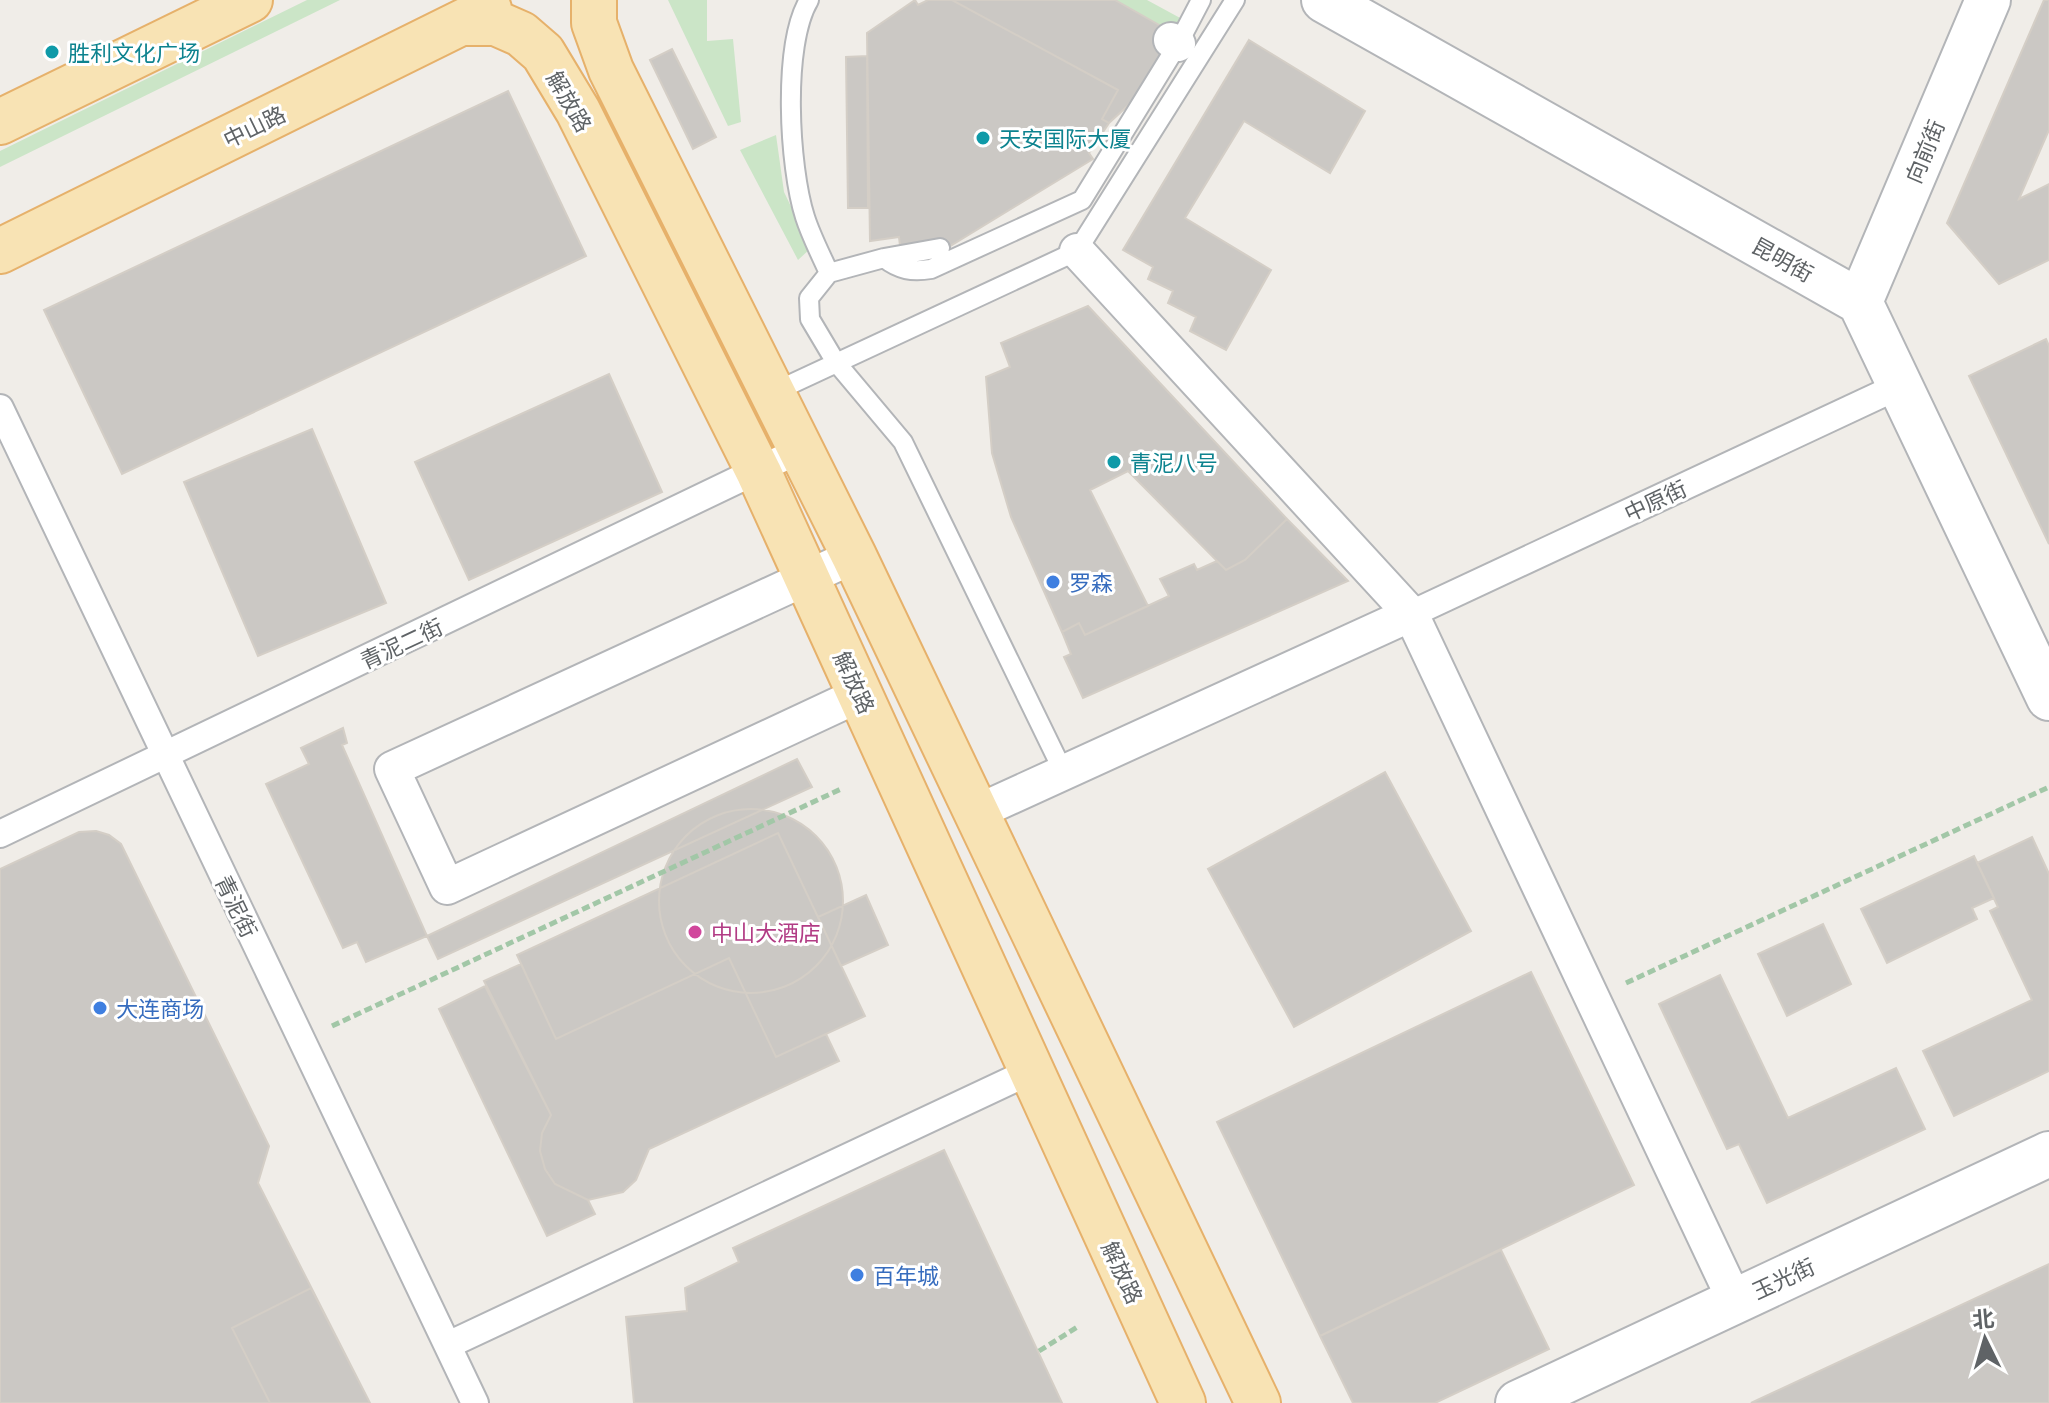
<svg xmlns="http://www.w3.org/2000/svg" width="2049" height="1403" viewBox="0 0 2049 1403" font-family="Barlow,'Noto Sans SC',sans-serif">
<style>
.green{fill:#cbe5c7}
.building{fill:#cbc8c4;stroke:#d4cec6;stroke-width:2}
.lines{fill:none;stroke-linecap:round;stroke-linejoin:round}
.service-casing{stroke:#b3b5b8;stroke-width:22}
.pedestrian-casing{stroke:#b3b5b8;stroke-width:30}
.minor-casing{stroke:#b3b5b8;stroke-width:38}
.tertiary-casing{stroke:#b3b5b8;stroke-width:48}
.primary-casing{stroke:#e6b16b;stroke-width:48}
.path{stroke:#a2c7a7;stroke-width:5;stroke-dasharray:8 4;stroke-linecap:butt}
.service{stroke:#fff;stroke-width:18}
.pedestrian{stroke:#fff;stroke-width:26}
.minor{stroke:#fff;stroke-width:34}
.tertiary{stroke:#fff;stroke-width:44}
.primary{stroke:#f8e3b4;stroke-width:44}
.culture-dot{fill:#0f9aa8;stroke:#fff;stroke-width:3}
.shop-dot{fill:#3f7fe0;stroke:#fff;stroke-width:3}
.hotel-dot{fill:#d1479c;stroke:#fff;stroke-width:3}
.labels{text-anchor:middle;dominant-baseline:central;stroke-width:6;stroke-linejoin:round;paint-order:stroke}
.culture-label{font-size:22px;fill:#0d838f;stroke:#fff;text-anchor:start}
.street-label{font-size:22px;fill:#5f6366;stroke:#fff}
.shop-label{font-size:22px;fill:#366cbe;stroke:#fff;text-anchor:start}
.hotel-label{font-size:22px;fill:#b23c85;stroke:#fff;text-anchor:start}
</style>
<rect width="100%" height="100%" fill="#f0ede8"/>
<path class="green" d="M307,0H340L0,167V151Z
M668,0H707V41L733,39L741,122L728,126Z
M1115,0H1147L1182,19L1175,34Z
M776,135L784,192L811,248L798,260L740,150Z"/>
<path class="building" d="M915,0L918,5L928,0H952L1118,90L1102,119L1109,123L1089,153L1093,159L942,251L938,243L900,246L899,237L870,241L867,33Z
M952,0H1115L1175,34L1135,99L1109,123L1102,119L1118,90Z
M2044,0H2049V130L2019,199L2049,184V260L1999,284L1947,223Z
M1249,40L1365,111L1330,173L1244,121L1185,218L1271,270L1226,350L1190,331L1196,317L1168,303L1173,291L1148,279L1153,267L1123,250Z
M672,49L716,137L693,149L650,60Z
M867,56L868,208H848L846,57Z
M508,91L586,256L122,474L44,310Z
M1088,306L1287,519L1245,560L1226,570L1128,471L1090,490L1148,606L1085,635L1079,623L1062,632L1011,517L992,453L986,377L1010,367L1001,343Z
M2046,339L2049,346V544L1969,376Z
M609,374L662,492L469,580L415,462Z
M312,429L386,603L258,656L184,482Z
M1287,519L1348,581L1083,698L1064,657L1071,654L1062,632L1079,623L1085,635L1169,596L1160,579L1194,564L1197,570L1217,561L1226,570L1245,560Z
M343,728L347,743L342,745L427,936L366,962L357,942L343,948L266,784L309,764L301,748Z
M797,759L812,787L438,959L427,936Z
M1385,772L1471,931L1294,1027L1208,869Z
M659 901a92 92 0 1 1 184 0a92 92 0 1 1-184 0Z
M96,831L109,835L121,844L269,1146L258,1183L370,1403H0V869L79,832Z
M778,833L865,1016L776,1057L729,958L556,1039L517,955Z
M2032,837L2049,874V1071L1954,1116L1923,1051L2032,1000L1990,911L1998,907L1977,863Z
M1974,856L1994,898L1972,908L1977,919L1887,963L1861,909Z
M866,895L888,945L841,966L818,917Z
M1823,924L1851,984L1787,1016L1758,954Z
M729,958L776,1057L826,1034L839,1061L649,1149L636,1180L623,1192L588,1200L555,1184L545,1169L540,1151L542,1133L551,1115L484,981L521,964L556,1039Z
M1531,972L1634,1185L1320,1336L1217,1122Z
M1720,975L1788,1118L1896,1068L1925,1129L1767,1203L1739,1144L1727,1149L1659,1004Z
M485,986L551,1115L542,1133L540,1151L545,1169L555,1184L588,1200L595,1214L547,1236L439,1009Z
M944,1150L1062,1403H634L626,1317L687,1311L685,1288L739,1262L733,1248Z
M1501,1250L1549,1349L1435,1403H1353L1320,1336Z
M2049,1264V1403H1751Z
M311,1288L370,1403H270L232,1328Z"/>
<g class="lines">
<defs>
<path id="service" d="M809,0C782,45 789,167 805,217C811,236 821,255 829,273L884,258C899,270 912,272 931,269L1082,200L1178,44L1201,0
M884,258L940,248
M829,273L809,298L810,319L835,361L903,442L1063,771
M774,392L1077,251L1235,0"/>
<path id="pedestrian" d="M0,408L475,1403
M1411,614L1899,386
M0,834L802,449
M448,1345L1031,1071"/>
<path id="minor" d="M1171,40L1178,44
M1077,251L1411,614L1735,1301
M854,556L392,769L447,887L861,694
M975,813L1411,614"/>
<path id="tertiary" d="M1324,0L1860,302L2049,698
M1860,302L1988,0
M1518,1403L2049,1154"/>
<path id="primary" d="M594,0V23L611,70L854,556L1258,1403
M463,23H496L521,34L543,53L578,111L759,473L1183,1403
M0,122L250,0
M0,251L489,9"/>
</defs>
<use href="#service" class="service-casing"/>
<use href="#pedestrian" class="pedestrian-casing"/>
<use href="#minor" class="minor-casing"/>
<use href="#tertiary" class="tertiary-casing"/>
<use href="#primary" class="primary-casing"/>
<path class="path" d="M1626,983L2049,787
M332,1026L841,789
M1039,1351L1079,1326"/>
<use href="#service" class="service"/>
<use href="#pedestrian" class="pedestrian"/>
<use href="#minor" class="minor"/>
<use href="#tertiary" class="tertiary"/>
<use href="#primary" class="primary"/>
</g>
<g class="culture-dot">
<circle cx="52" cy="52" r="8"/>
<circle cx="983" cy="138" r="8"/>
<circle cx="1114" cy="462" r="8"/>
</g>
<g class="shop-dot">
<circle cx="1053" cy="582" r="8"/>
<circle cx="100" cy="1008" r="8"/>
<circle cx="857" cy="1275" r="8"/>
</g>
<circle class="hotel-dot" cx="695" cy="932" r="8"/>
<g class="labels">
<g class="culture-label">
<text x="68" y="52">胜利文化广场</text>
<text x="999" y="138">天安国际大厦</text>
<text x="1130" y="462">青泥八号</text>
</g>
<g class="street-label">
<text transform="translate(570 101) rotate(60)">解放路</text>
<text transform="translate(254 126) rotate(-26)">中山路</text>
<text transform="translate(1924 151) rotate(-67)">向前街</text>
<text transform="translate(1783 259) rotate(29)">昆明街</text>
<text transform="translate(1655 500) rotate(-25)">中原街</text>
<text transform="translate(401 643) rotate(-25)">青泥二街</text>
<text transform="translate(855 682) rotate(65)">解放路</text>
<text transform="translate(237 906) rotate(64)">青泥街</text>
<text transform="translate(1123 1272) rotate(65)">解放路</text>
<text transform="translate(1783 1278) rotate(-25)">玉光街</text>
</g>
<g class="shop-label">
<text x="1069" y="582">罗森</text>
<text x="116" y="1008">大连商场</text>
<text x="873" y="1275">百年城</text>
</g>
<g class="hotel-label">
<text x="711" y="932">中山大酒店</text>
</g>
</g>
<g transform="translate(1985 1339) rotate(355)" stroke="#ffffff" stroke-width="6" paint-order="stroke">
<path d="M0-6L14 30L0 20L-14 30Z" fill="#5f6366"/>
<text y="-12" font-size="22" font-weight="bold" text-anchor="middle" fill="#5f6366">北</text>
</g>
</svg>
